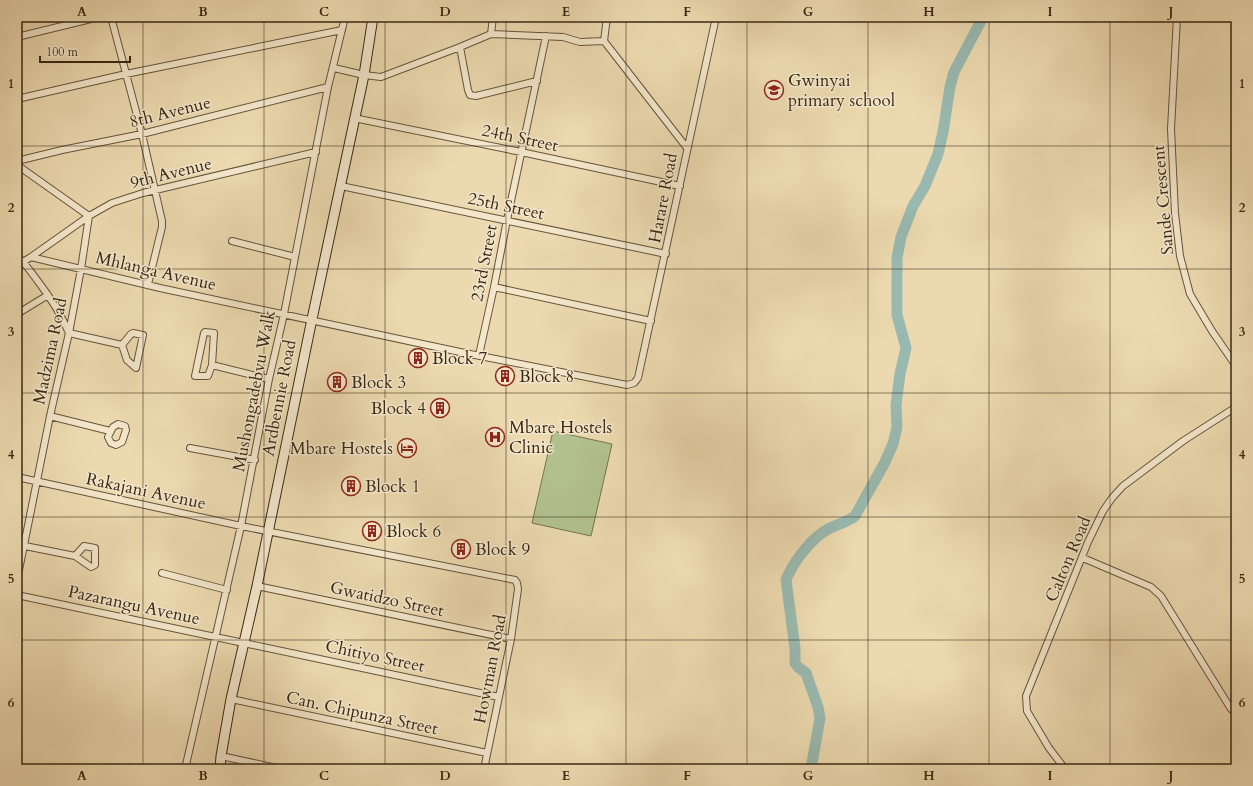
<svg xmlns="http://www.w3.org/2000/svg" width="1253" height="786" viewBox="0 0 1253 786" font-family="Cardo,serif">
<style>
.garden{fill:#b2c08f;stroke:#757451}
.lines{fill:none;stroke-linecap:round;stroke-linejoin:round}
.river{stroke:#99b9b0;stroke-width:11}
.minor-casing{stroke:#65543a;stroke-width:8}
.secondary-casing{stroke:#382813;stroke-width:11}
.minor{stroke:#f3e6cb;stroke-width:6}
.secondary{stroke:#f3e6cb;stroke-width:9}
.grid{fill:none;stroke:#382813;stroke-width:1;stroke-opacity:0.55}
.labels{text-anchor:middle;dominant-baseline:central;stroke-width:3;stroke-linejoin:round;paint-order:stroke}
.poi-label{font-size:17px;fill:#382813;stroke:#f3e6cb;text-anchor:start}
.street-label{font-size:17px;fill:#382813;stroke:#f3e6cb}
.neatline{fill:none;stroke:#382813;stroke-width:1.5}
.grid-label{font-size:13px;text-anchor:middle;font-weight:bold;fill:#382813}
</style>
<rect width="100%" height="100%" fill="#ecd9af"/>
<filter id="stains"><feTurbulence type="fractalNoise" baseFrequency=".005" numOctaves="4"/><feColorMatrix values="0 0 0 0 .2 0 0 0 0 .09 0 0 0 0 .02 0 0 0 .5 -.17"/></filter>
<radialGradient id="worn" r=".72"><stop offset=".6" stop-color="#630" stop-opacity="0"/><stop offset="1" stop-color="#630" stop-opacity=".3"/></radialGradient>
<path class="garden" d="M553,431L612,444L591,536L532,523Z"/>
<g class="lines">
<path class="river" d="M811,769L820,718L818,707L806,673L798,667L795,663V648L786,580C793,562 812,537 830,528C839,524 847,522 855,516L884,464L893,444L897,427L896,405L900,374L906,348L897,315V258L901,237L913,206L925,186L938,154L943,132L950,87L954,72L983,17"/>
<defs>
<path id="minor" d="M111,17L142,134L162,221V227L148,284
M1177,17L1171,129L1175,213L1180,256L1190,294L1212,331L1236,366
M491,34L493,17
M17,37L99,17
M604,41L687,148
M604,41L607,17
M460,47L468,90L470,95L476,96L537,81
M334,68L364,75L381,77L460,47L491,34L563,37L580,42L604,41
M17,99L126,74L342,30
M354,118L521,152L680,186
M17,161L62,150L142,134L328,87
M17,165L89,216L31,257
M341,186L666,254
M232,241L295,257
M17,256C25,263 31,272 37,280C50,297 61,314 69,333L122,345
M23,262L31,257L160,288L460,352L627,385L634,383L638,378L716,17
M494,287L651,321
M17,314L48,295
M205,332L214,333L212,365L208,376H195L204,333Z
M133,333L143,335L136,368L127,360L122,345L131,334Z
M479,355L494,287L507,220L546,36
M212,365L269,379
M50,416L110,431
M118,424L125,426L126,430L122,442L116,445L111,443L108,437L113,427Z
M190,448L255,460
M17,477L241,526L515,580L517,583L518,589L511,639L484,769
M25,546L75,556L91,567L95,565V548L84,546L75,556
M1083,558L1151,587L1161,596L1231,709L1236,712
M162,573L227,590
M17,580L50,416L69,333L81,269L89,216L112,203L143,193L316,152
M257,586L511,639
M17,595L499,697
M231,699L487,753
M221,756L282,769
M185,769L241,526L269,379L284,314L328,87L345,17
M1065,769L1049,748L1027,711L1026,696L1088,542L1103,511L1112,498L1123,486L1183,441L1236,407"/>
<path id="secondary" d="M220,769L221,756L231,699L257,586L312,319L364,75L373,17"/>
</defs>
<use href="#minor" class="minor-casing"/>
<use href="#secondary" class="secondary-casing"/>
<use href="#minor" class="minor"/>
<use href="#secondary" class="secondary"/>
</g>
<path class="grid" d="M143,17V769M264,17V769M385,17V769M506,17V769M626,17V769M747,17V769M868,17V769M989,17V769M1110,17V769M17,146H1236M17,269H1236M17,393H1236M17,517H1236M17,640H1236"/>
<defs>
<symbol id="school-ring" viewBox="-11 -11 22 22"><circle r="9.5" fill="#f3e6cb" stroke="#8f2418" stroke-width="1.5"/><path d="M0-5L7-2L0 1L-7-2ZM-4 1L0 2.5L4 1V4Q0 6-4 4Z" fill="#8f2418"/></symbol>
<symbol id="building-ring" viewBox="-11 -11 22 22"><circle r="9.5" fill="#f3e6cb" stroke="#8f2418" stroke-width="1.5"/><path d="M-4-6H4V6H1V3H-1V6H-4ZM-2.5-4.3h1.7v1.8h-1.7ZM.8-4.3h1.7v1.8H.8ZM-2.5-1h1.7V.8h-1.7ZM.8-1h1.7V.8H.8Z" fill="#8f2418"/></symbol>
<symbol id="hospital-ring" viewBox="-11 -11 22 22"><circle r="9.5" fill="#f3e6cb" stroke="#8f2418" stroke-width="1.5"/><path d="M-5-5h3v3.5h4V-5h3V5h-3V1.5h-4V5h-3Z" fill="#8f2418"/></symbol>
<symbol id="hotel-ring" viewBox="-11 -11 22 22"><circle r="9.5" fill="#f3e6cb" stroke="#8f2418" stroke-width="1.5"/><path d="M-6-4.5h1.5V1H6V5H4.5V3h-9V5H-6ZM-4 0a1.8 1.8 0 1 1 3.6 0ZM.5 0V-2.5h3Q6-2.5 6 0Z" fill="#8f2418"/></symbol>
</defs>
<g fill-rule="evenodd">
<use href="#school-ring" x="763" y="79" width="22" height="22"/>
<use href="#building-ring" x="407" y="347" width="22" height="22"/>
<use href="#building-ring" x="494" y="365" width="22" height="22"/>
<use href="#building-ring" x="326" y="371" width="22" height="22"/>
<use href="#building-ring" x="429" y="397" width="22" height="22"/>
<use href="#hospital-ring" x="484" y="426" width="22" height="22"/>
<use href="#hotel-ring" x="396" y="437" width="22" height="22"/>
<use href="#building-ring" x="340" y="475" width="22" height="22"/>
<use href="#building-ring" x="361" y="520" width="22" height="22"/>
<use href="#building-ring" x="450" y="538" width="22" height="22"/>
</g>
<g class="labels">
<g class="poi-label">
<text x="788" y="80">Gwinyai<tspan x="788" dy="20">primary school</tspan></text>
<text x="432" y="358">Block 7</text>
<text x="519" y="376">Block 8</text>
<text x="351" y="382">Block 3</text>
<text x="426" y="408" text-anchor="end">Block 4</text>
<text x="509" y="427">Mbare Hostels<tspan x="509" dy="20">Clinic</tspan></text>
<text x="393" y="448" text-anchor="end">Mbare Hostels</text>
<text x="365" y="486">Block 1</text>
<text x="386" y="531">Block 6</text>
<text x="475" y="549">Block 9</text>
</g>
<g class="street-label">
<text transform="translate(170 112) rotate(-14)">8th Avenue</text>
<text transform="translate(520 138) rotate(12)">24th Street</text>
<text transform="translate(171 173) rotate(-14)">9th Avenue</text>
<text transform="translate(663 198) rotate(-79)">Harare Road</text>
<text transform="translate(1163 200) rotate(-95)">Sande Crescent</text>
<text transform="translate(506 206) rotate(12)">25th Street</text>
<text transform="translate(484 263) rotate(-79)">23rd Street</text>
<text transform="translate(156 271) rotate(13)">Mhlanga Avenue</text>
<text transform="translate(50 351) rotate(-78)">Madzima Road</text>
<text transform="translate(254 391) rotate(-79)">Mushongadebvu Walk</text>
<text transform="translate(279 398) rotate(-79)">Ardbennie Road</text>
<text transform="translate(146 491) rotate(12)">Rakajani Avenue</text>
<text transform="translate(1068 559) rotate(-67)">Calton Road</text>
<text transform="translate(387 599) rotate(12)">Gwatidzo Street</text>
<text transform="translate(134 605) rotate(12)">Pazarangu Avenue</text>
<text transform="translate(375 656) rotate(12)">Chitiyo Street</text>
<text transform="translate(490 669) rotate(-79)">Howman Road</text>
<text transform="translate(362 713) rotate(12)">Can. Chipunza Street</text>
</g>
</g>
<rect width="1253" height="786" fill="none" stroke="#ecd9af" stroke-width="44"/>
<path d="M40 56v6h90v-6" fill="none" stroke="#382813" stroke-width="2"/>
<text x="46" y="56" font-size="12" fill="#382813" stroke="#f3e6cb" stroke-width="3" paint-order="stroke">100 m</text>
<rect x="22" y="22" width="1209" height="742" class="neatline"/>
<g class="grid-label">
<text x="82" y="16">A</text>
<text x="203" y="16">B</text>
<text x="324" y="16">C</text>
<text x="445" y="16">D</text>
<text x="566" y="16">E</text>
<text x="687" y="16">F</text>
<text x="808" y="16">G</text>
<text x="929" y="16">H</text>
<text x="1050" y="16">I</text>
<text x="1171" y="16">J</text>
<text x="11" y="88">1</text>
<text x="1242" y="88">1</text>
<text x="11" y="212">2</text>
<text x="1242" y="212">2</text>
<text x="11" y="336">3</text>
<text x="1242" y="336">3</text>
<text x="11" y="459">4</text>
<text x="1242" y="459">4</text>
<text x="11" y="583">5</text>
<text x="1242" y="583">5</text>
<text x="11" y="707">6</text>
<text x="1242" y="707">6</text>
<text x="82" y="780">A</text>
<text x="203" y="780">B</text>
<text x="324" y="780">C</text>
<text x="445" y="780">D</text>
<text x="566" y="780">E</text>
<text x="687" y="780">F</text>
<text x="808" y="780">G</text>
<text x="929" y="780">H</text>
<text x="1050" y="780">I</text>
<text x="1171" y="780">J</text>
</g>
<rect width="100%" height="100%" filter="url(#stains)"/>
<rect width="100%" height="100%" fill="url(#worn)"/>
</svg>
